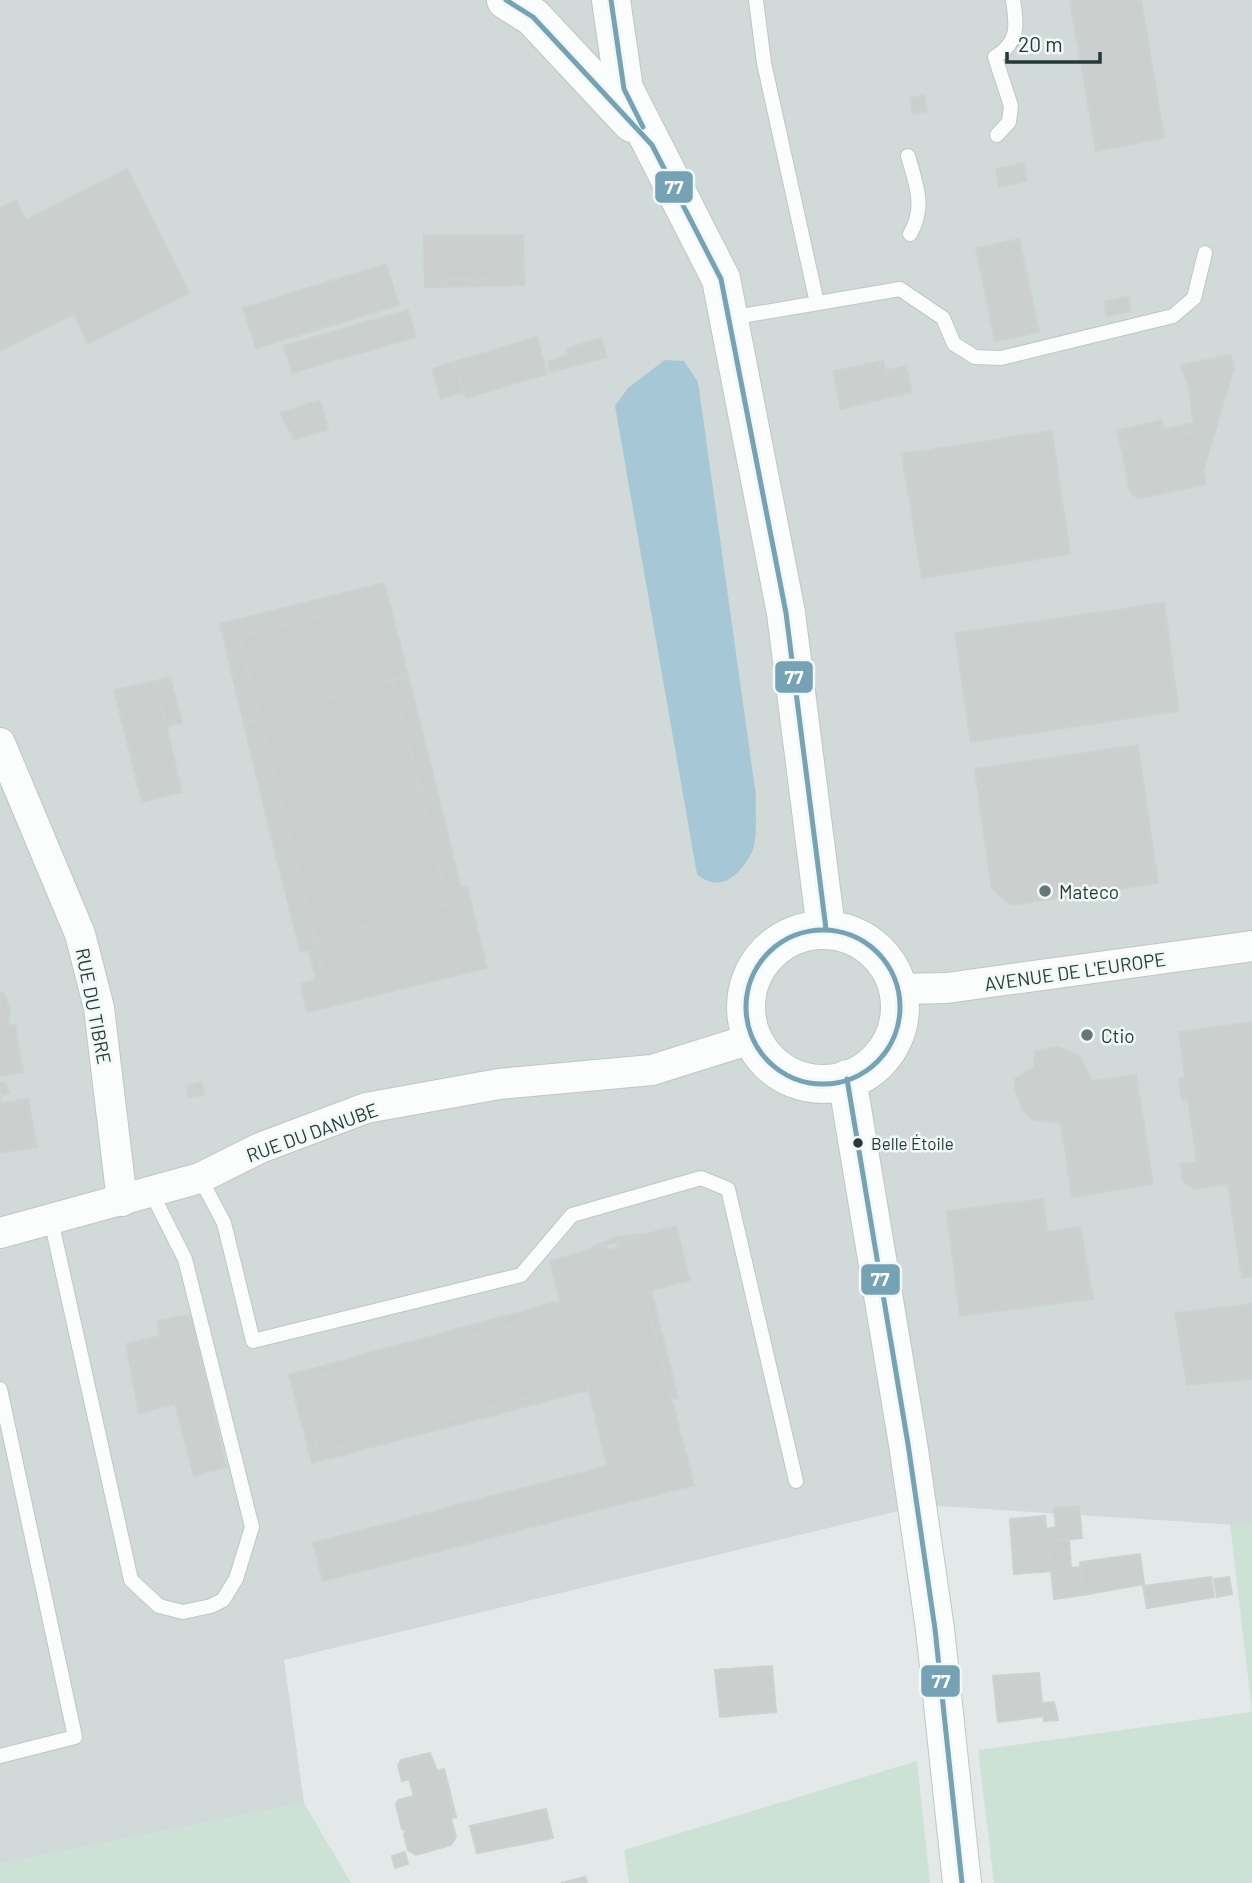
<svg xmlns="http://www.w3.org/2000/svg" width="1252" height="1883" viewBox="0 0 1252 1883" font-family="Barlow,sans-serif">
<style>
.built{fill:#d1dad8}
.green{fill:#cde2d7}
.water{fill:#a5c7d6}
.building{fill:#cbd0cf;stroke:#ccd2d1;stroke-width:2}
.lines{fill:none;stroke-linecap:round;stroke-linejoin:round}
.service-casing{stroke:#c0c6c5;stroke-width:16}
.minor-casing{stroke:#c0c6c5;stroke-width:32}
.secondary-casing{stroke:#bfc7c5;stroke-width:40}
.service{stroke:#fbfcfc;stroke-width:14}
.minor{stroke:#fbfcfc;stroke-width:30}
.secondary{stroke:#fbfcfc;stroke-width:38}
.bus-1-casing{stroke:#f2f8f6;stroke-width:10}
.bus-1{stroke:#75a2b5;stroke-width:5}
.poi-dot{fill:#667876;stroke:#f2f8f6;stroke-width:2.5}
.bus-dot{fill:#223b39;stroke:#f2f8f6;stroke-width:2.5}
.labels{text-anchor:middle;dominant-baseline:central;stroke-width:5;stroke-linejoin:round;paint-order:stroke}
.bus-label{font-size:17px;fill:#223b39;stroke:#f2f8f6;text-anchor:start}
.poi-label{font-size:19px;fill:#223b39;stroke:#f2f8f6;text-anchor:start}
.street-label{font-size:19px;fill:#223b39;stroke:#f2f8f6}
.line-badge{stroke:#f2f8f6;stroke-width:2.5}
.badge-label{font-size:19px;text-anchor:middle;font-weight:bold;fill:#fff}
</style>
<rect width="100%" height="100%" fill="#e3e9e8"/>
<path class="built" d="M0,0H1252V1526L923,1505L284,1660L304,1803L0,1864Z"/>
<path class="green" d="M1230,1524L1252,1526V1883H994L978,1750L1252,1712Z
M917,1761L930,1883H629L624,1850Z
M304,1803L351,1883H0V1864Z"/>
<path class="water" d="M665,360L684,361L698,382L756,796C755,811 758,838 752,852C740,876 719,894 697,874L615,406L628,388Z"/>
<path class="building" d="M1070,0H1141L1164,138L1096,151Z
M924,95L927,111L913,114L910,98Z
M1024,163L1027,181L999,187L996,169Z
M127,169L189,293L88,344L74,314L0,351V208L16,200L26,220Z
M523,235L524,285L492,286V278L444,279V287H425L424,236Z
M1019,239L1039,332L995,341L976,248Z
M386,264L399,305L256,348L243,308Z
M492,278V286L444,287V279Z
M1128,296L1131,311L1107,316L1104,302Z
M408,310L416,337L292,373L284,346Z
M537,337L547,374L466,398L454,362Z
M601,338L607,357L550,372L547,362L568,355L566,349Z
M1231,355L1234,368L1203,471L1206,484L1138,499L1130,492L1121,447L1127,446L1123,429L1162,420L1165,438L1195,432L1189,387L1181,365Z
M883,361L887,385L896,384L892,369L906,366L912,392L841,409L833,371Z
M454,362L464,392L441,399L432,369Z
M892,369L896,384L887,385L884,370Z
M320,400L328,430L294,439L280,413Z
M1194,423L1195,432L1165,438L1163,429Z
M1123,429L1127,446L1121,447L1117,430Z
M1052,431L1070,554L922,578L902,454Z
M384,583L408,675L392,680L373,604L239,636L260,719L244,724L220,624Z
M1164,603L1179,711L971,742L955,633Z
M373,604L392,680L260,719L239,636Z
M408,675L436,786L420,791L392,680Z
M170,677L182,723L166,727L155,681Z
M392,680L420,791L287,827L260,719Z
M155,681L171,746L131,758L114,690Z
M260,719L287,827L270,832L244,724Z
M1138,745L1158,883L1012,905L992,889L975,769Z
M171,746L182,792L142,802L131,758Z
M436,786L461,888L445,892L420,791Z
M420,791L445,892L467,886L470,899L315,939L287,827Z
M287,827L315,939L298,943L270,832Z
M470,899L487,968L307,1012L301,984L324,978L315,939Z
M315,939L324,978L316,980L309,950L300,951L298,943Z
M3,992L10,1008L9,1025H15L23,1072L0,1076V993Z
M1252,1022V1276L1242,1278L1228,1184L1194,1189L1183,1181L1180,1164L1197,1162L1188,1099L1182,1100L1179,1079L1185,1078L1179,1032Z
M1058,1047L1076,1054L1082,1060L1092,1081L1136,1075L1153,1184L1072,1197L1061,1124L1032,1119L1022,1109L1015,1088V1079L1034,1067L1035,1051Z
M5,1082L9,1093L0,1097L1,1103L28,1099L37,1147L0,1153V1083Z
M201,1082L203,1088L188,1092L187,1086Z
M203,1088L204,1094L189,1097L188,1092Z
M1043,1199L1047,1232L1080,1227L1093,1299L960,1316L947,1211Z
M676,1226L687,1269L560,1301L550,1261L606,1245L607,1250L618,1248L616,1242Z
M645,1234L606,1245L582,1252L616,1237Z
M687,1269L690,1280L644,1292L694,1485L323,1581L313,1543L607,1466L587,1382L318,1452L299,1381L563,1312L560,1301Z
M651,1290L678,1398L672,1399L644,1292Z
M560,1301L563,1312L299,1381L318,1452L587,1382L589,1390L312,1463L289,1375Z
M1252,1304V1379L1187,1385L1175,1313Z
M191,1315L226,1467L194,1476L175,1404L139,1413L126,1344L160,1336L157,1321Z
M1079,1506L1082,1538L1048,1541L1051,1571L1014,1574L1010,1519L1045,1516L1046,1529L1056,1527L1054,1508Z
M1069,1540L1071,1568L1080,1567L1083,1595L1054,1599L1048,1541Z
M1140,1554L1144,1584L1083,1595L1080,1562Z
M1211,1577L1214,1597L1147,1608L1143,1586Z
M1229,1577L1232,1594L1217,1597L1214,1579Z
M772,1666L776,1712L720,1717L715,1670Z
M1039,1673L1042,1703L1054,1702L1058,1720L1044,1721V1716L998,1722L993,1676Z
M430,1753L437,1771L444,1769L456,1817L451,1819L456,1837L451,1845L416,1855L408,1850L404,1834L406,1831L402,1829L396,1805L398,1800L414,1796L409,1779L402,1781L398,1766L401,1760Z
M546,1809L553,1838L477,1853L470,1826Z
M405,1852L408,1864L395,1868L392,1856Z
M585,1877L587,1883H561Z"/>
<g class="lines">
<defs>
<path id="service" d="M756,0L764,63L817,303
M997,135L1009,122L1011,106L995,57C1019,42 1017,26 1013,0
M908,156C916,184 926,207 910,234
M730,318L900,289L943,318L954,344L975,357L1001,358L1173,316L1194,298L1205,253
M200,1178L224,1223L253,1341L521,1275L572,1215L701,1178L728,1189L796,1481
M51,1220L131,1580L159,1606L183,1612L211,1606L223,1600L236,1579L252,1527L185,1259L151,1192
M0,1389L75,1737L0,1756"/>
<path id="minor" d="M0,743L80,934L99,1008L122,1201
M898,989L947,988L1252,946
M0,1233L200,1178L260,1148L366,1108L499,1084L652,1070L754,1038"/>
<path id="secondary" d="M506,0L533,17L632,123
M611,0L624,89L721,279L786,613L826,929
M746 1007a77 77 0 1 1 154 0a77 77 0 1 1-154 0Z
M847,1079L908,1444L935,1629L962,1883"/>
</defs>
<use href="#service" class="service-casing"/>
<use href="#minor" class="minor-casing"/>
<use href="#secondary" class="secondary-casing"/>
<use href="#service" class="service"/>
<use href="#minor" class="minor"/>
<use href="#secondary" class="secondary"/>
<defs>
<path id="bus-1" d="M506,0L533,17L652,145L721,279L786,613L826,929
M611,0L624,89L643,127
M746 1007a77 77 0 1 1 154 0a77 77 0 1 1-154 0Z
M847,1079L908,1444L935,1629L962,1883"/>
</defs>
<use href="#bus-1" class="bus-1-casing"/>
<use href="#bus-1" class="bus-1"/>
</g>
<g class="poi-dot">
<circle cx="1045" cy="891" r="7"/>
<circle cx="1087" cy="1035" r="7"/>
</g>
<circle class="bus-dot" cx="858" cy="1143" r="6"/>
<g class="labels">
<g class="bus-label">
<text x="871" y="1143">Belle Étoile</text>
</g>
<g class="poi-label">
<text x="1059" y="891">Mateco</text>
<text x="1101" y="1035">Ctio</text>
</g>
<g class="street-label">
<text transform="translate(1075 971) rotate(-8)">AVENUE DE L'EUROPE</text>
<text transform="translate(94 1006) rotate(79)">RUE DU TIBRE</text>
<text transform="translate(312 1132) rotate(-20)">RUE DU DANUBE</text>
</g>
</g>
<g class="line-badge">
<rect x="654" y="170" width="40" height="34" rx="7" fill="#75a2b5"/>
<rect x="774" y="660" width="40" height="34" rx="7" fill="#75a2b5"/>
<rect x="860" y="1263" width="41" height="33" rx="7" fill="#75a2b5"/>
<rect x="920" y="1664" width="41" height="34" rx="7" fill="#75a2b5"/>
</g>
<g class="badge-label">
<text x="674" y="194">77</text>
<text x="794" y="684">77</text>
<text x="880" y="1286">77</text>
<text x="941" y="1688">77</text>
</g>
<path d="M1007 52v10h93v-10" fill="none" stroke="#223b39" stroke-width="3.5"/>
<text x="1018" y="52" font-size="21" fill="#223b39" stroke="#f2f8f6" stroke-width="5" paint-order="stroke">20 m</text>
</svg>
